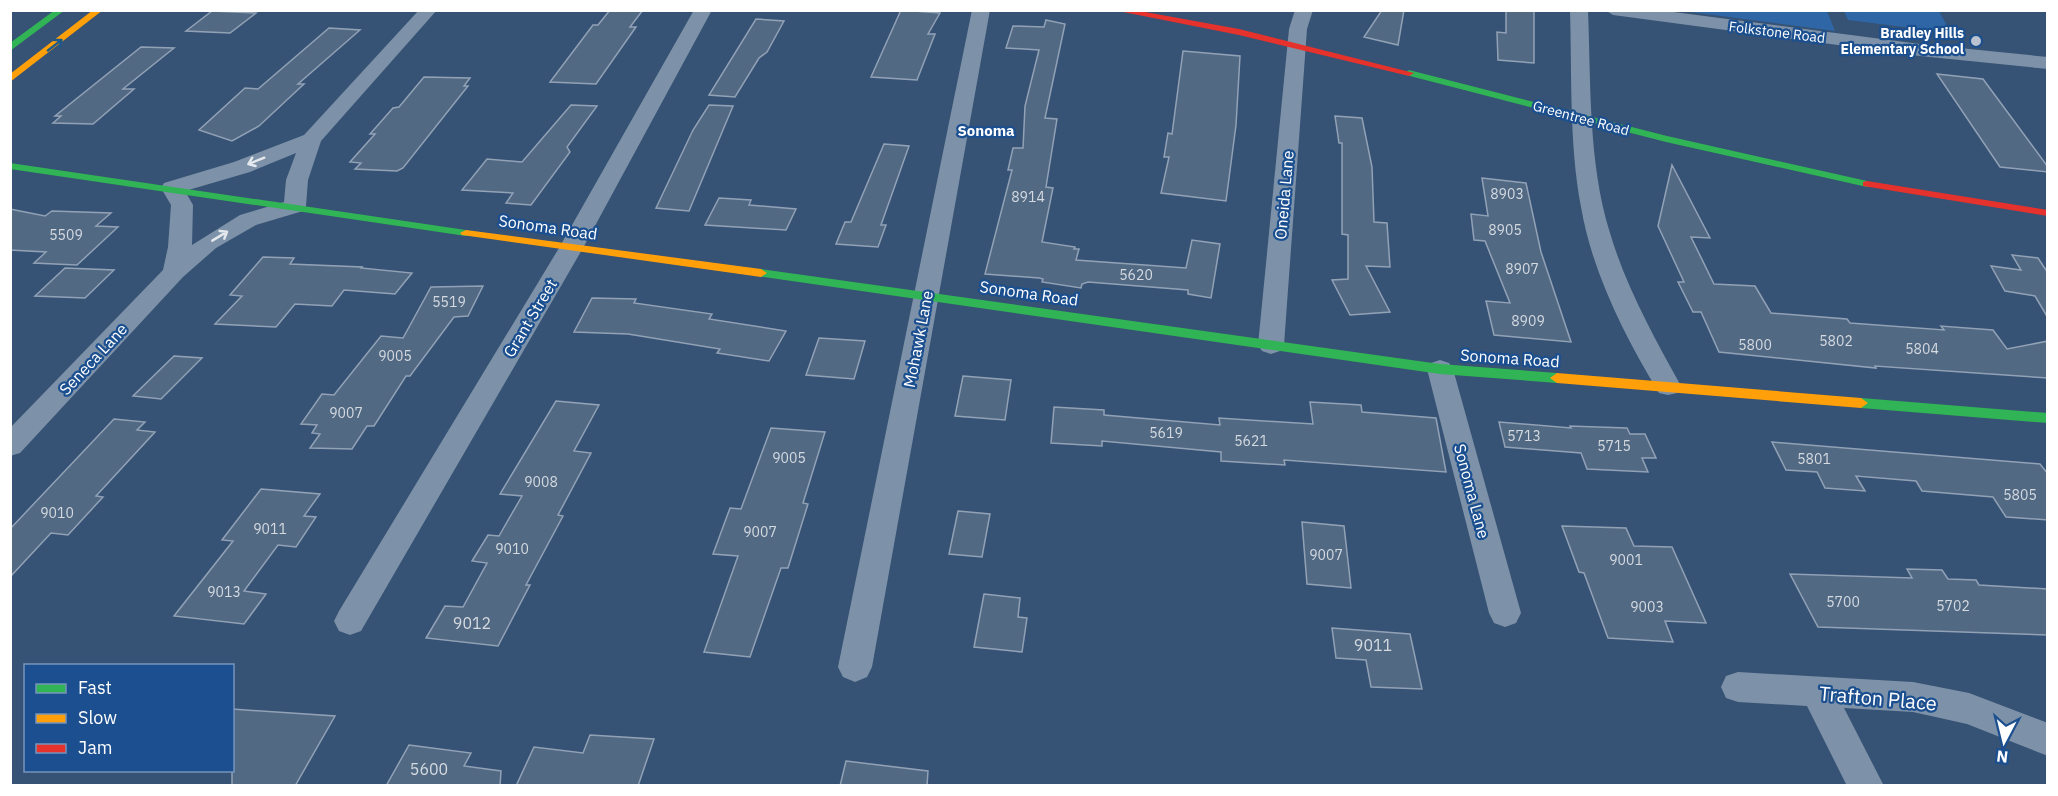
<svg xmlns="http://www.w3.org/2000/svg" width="2058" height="796" viewBox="0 0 2058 796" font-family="'IBM Plex Sans',sans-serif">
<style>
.green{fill:#2f66a5}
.building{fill:#526984;stroke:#92a2b6;stroke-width:1.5}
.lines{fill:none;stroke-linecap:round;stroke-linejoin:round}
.street{fill:#7d92a8;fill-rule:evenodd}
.fast{fill:#30b455;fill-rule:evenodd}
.slow{fill:#ff9f0a;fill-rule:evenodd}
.jam{fill:#e5322d;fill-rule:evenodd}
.oneway{stroke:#1d5989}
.oneway2{stroke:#e5e9ee}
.poi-dot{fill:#b9c2ce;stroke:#1b4f8f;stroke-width:2}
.labels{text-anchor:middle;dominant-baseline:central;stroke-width:4.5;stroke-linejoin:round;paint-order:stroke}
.far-street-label{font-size:14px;fill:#fff;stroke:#1b4f8f}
.far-poi-label{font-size:14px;font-weight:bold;fill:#fff;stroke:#1b4f8f;text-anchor:end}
.number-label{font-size:14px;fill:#d4dae0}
.far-neighbourhood-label{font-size:15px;font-weight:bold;fill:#fff;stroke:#1b4f8f}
.street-label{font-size:16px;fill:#fff;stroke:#1b4f8f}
.near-number-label{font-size:16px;fill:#d4dae0}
.near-street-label{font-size:20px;fill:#fff;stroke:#1b4f8f}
</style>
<rect width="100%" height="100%" fill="#365274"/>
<path class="green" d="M1683,11H1827L1835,31Z
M1844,11H1939L1951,33L1848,20Z"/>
<path class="building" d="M610,10H643L630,27H636L596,84L550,82L593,25H598Z
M901,10L940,13L928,34H935L917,80L871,77Z
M1382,10H1404L1398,45L1364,37Z
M1506,10H1534V63L1498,60L1497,32L1506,33Z
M212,11L256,13L230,33L186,31Z
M756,19L784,21L767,52L759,58L735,97L709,95Z
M1046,20L1065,24L1045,118L1057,119L1046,187L1053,188L1042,242L1075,247L1074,249H1079L1076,260L1186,268L1192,240L1220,244L1211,298L1188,294V290L1088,282L1082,284L1081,288L1042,282L1043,279L1039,278L985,274L1012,170H1008L1013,148H1023L1025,106L1039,50L1006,48L1013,26L1044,27Z
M329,28L360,30L298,84H304L259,126L232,141L199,130L245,88L258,89Z
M141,47L174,48L123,89H134L93,124L53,123L61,116H55Z
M1183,51L1240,56L1236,125L1226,201L1161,193L1169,157H1164L1168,133L1172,134Z
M1937,74L1983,79L2048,167V172L2000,167Z
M424,77L470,78L464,86H468L403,168L397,171L355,169L361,163L350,162L375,134H370L393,108L399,107Z
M571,105L597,106L567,147L570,152L531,205L506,203L513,193L462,190L487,159L522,162Z
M709,105L733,106L689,211L656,208L693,130Z
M1335,116L1362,118L1372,167L1374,222L1387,223L1390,267L1366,266L1390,312L1350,315L1332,280L1348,279V235L1342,234V143H1339Z
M884,144L909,146L881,225H886L878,247L836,244L845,222H851Z
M1672,165L1710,238L1691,237L1714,284L1755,286L1771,313L1847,319L1850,323L1944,330L1941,326L1993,330L2007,349L2048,341V378L1875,366L1876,368L1719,352L1701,312H1693L1678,282H1684L1658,226Z
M1482,178L1526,183L1541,252L1571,342L1494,335L1486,301L1510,303L1485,241L1474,240L1471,214L1488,216Z
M719,198L751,200L749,205L796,209L786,230L705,225Z
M10,209L45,216L52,211L111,213L96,226L118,227L77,265L34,263L46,252L10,250Z
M2012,255L2038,258L2048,273V318L2035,296L2005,291L1991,266L2021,270Z
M263,257L294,258L290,264L362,267L361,268L412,273L395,294L344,290L332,306L295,304L276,327L215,324L242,296L230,295Z
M65,268L114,270L85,298L35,296Z
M483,286L468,316L454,317L410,376H406L374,426H367L352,449L310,448L320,434L312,433L317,425L301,424L322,394L334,395L381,336L403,338L431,287Z
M592,298L636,299L634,303L712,314L709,319L786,331L769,361L717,353L720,349L628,334L574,332Z
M819,338L865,341L854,379L806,375Z
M174,356L202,358L161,399L133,396Z
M963,376L1011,380L1005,420L955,416Z
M556,401L599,405L574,451L591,453L558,515L563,516L526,585H530L498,646L426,638L445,606L463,607L487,563L472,561L488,535L499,536L522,496L500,494Z
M1310,402L1361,405L1362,412L1436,418L1446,472L1284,460L1285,465L1221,461V452L1102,441V446L1051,443L1054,407L1104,410V415L1220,425L1219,418L1313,424Z
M114,419L145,422L137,430L155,432L96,496L103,497L68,535L51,533L10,577V529Z
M1499,422L1571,428L1570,426L1627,428L1630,434H1645L1656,458H1642L1648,472L1587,469L1581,453L1505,447Z
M771,428L825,432L803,503L808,504L788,568H781L750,657L704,652L738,556L713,554L730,508L741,509Z
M1772,442L2040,464L2048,474V520L2006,517L1993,497L1922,491L1916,481L1856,476L1865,491L1825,488L1817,472L1786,470Z
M261,489L320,494L304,516L316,517L296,547L278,545L244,591L266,594L244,624L174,616L233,541L222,540Z
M958,511L990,514L982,557L949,554Z
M1302,522L1344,526L1351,588L1307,584Z
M1562,526L1626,528L1634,546L1672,547L1706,623L1665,621L1673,642L1608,638L1584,573L1579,572Z
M1907,569L1942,570L1948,579L1976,580L1979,585L2048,589V635L1818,627L1790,574L1912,578Z
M984,594L1020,598L1018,617L1027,618L1022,652L974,647Z
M1332,628L1410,634L1422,689L1371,687L1366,660L1336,658Z
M232,709L335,716L295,786H232Z
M590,735L654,739L638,786H516L534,747L583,753Z
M409,745L471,753L464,766L501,771L500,786H386Z
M846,761L928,771L927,786H840Z"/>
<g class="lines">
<path class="street" d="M419,10H437L321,141L308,180L306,206L303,211L256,225L216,248L183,277L20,453L10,456V428L163,270L168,247L171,205L161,188L164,183L234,162L304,135ZM296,153L286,180L284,202L240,215L192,245L193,205L185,191L250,172Z
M694,10H712L583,248L361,631L350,635L339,631L334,621L339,611L559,248Z
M972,10H990L872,667L867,677L855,682L843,677L838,667Z
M1295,10H1313L1307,29L1284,345L1280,351L1271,354L1262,351L1258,345L1289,29Z
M1570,10H1588C1591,84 1588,162 1610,233C1626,287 1654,337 1681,386L1677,393L1668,395L1659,393C1625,337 1592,272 1581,207C1569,143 1572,76 1570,10Z
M1605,10H1658L1920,44L2048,57V69L1920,56L1613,15Z
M1440,360L1449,363L1453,369L1521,613L1516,623L1505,627L1494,623L1489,613L1427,369L1431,363Z
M1738,672L1913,682L1969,693L2048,723V756L1967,724L1913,712L1844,708L1884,786H1847L1807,706L1738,702L1726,698L1721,687L1726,676Z"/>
<path class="fast" d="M55,10H65L10,51V43Z
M1409,70L1667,136L1867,181L1872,184L1867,187L1666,142L1406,75L1404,73Z
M10,163L466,230L472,233L466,236L10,169Z
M761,269L1440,364L1557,373L1564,378L1557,383L1440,374L757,276L755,273Z
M1861,398L2048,413V423L1861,408L1854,403Z"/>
<path class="slow" d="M93,10H103L10,82V74Z
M466,230L761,269L767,273L761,277L462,235L460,233Z
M1557,373L1861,398L1868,403L1861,408L1557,383L1550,378Z"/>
<path class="jam" d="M1113,10H1134L1239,29L1414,73L1409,76L1239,35Z
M1867,181L2048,210V216L1863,186V182Z"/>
</g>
<defs><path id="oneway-shaft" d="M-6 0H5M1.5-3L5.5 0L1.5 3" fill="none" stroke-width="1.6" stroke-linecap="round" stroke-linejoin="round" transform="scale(1.5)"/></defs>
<use class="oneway" href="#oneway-shaft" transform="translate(55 45) rotate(-38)"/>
<g class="oneway2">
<use href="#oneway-shaft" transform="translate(256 161) rotate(158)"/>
<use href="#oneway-shaft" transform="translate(220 236) rotate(-31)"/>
</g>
<circle class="poi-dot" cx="1976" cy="41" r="6"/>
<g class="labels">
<g class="far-street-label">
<text transform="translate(1777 32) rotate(7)">Folkstone Road</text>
<text transform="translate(1581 118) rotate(15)">Greentree Road</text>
</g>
<g class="far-poi-label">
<text x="1964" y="33">Bradley Hills<tspan x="1964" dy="16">Elementary School</tspan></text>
</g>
<g class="number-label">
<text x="1507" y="194">8903</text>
<text x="1028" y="197">8914</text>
<text x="1505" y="230">8905</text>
<text x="66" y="235">5509</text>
<text x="1522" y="269">8907</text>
<text x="1136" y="275">5620</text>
<text x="449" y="302">5519</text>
<text x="1528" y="321">8909</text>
<text x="1836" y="341">5802</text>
<text x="1755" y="345">5800</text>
<text x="1922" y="349">5804</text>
<text x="395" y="356">9005</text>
<text x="346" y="413">9007</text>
<text x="1166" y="433">5619</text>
<text x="1524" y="436">5713</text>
<text x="1251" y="441">5621</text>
<text x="1614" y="446">5715</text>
<text x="789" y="458">9005</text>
<text x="1814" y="459">5801</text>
<text x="541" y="482">9008</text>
<text x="2020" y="495">5805</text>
<text x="57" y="513">9010</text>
<text x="270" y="529">9011</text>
<text x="760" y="532">9007</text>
<text x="512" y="549">9010</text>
<text x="1326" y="555">9007</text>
<text x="1626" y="560">9001</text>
<text x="224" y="592">9013</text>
<text x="1843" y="602">5700</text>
<text x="1953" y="606">5702</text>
<text x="1647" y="607">9003</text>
</g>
<g class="far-neighbourhood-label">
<text x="986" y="130">Sonoma</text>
</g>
<g class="street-label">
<text transform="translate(1284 195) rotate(-85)">Oneida Lane</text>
<text transform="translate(548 227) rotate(8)">Sonoma Road</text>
<text transform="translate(1029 293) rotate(8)">Sonoma Road</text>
<text transform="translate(530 318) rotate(-59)">Grant Street</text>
<text transform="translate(918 339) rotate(-79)">Mohawk Lane</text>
<text transform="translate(1510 358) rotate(4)">Sonoma Road</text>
<text transform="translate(93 359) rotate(-47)">Seneca Lane</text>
<text transform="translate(1472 491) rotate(75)">Sonoma Lane</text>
</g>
<g class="near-number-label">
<text x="472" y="623">9012</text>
<text x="1373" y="645">9011</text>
<text x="429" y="769">5600</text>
</g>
<g class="near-street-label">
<text transform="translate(1878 698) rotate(5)">Trafton Place</text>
</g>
</g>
<rect width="2058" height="796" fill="none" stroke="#ffffff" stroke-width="24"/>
<rect x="24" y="664" width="210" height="108" fill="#1b4f8f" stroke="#7695bc" stroke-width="1.5"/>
<rect x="36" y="684" width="30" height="9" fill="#30b455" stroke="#7695bc" stroke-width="1.5"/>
<text x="78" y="694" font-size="18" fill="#ffffff">Fast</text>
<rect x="36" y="714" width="30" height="9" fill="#ff9f0a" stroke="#7695bc" stroke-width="1.5"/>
<text x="78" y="724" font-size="18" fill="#ffffff">Slow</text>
<rect x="36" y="744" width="30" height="9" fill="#e5322d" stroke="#7695bc" stroke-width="1.5"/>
<text x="78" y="754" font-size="18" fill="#ffffff">Jam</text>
<g transform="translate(2004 742) rotate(187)" stroke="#1b4f8f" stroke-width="4.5" paint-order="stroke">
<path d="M0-4.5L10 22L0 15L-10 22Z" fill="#ffffff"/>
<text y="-9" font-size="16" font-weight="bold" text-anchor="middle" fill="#ffffff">N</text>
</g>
</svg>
